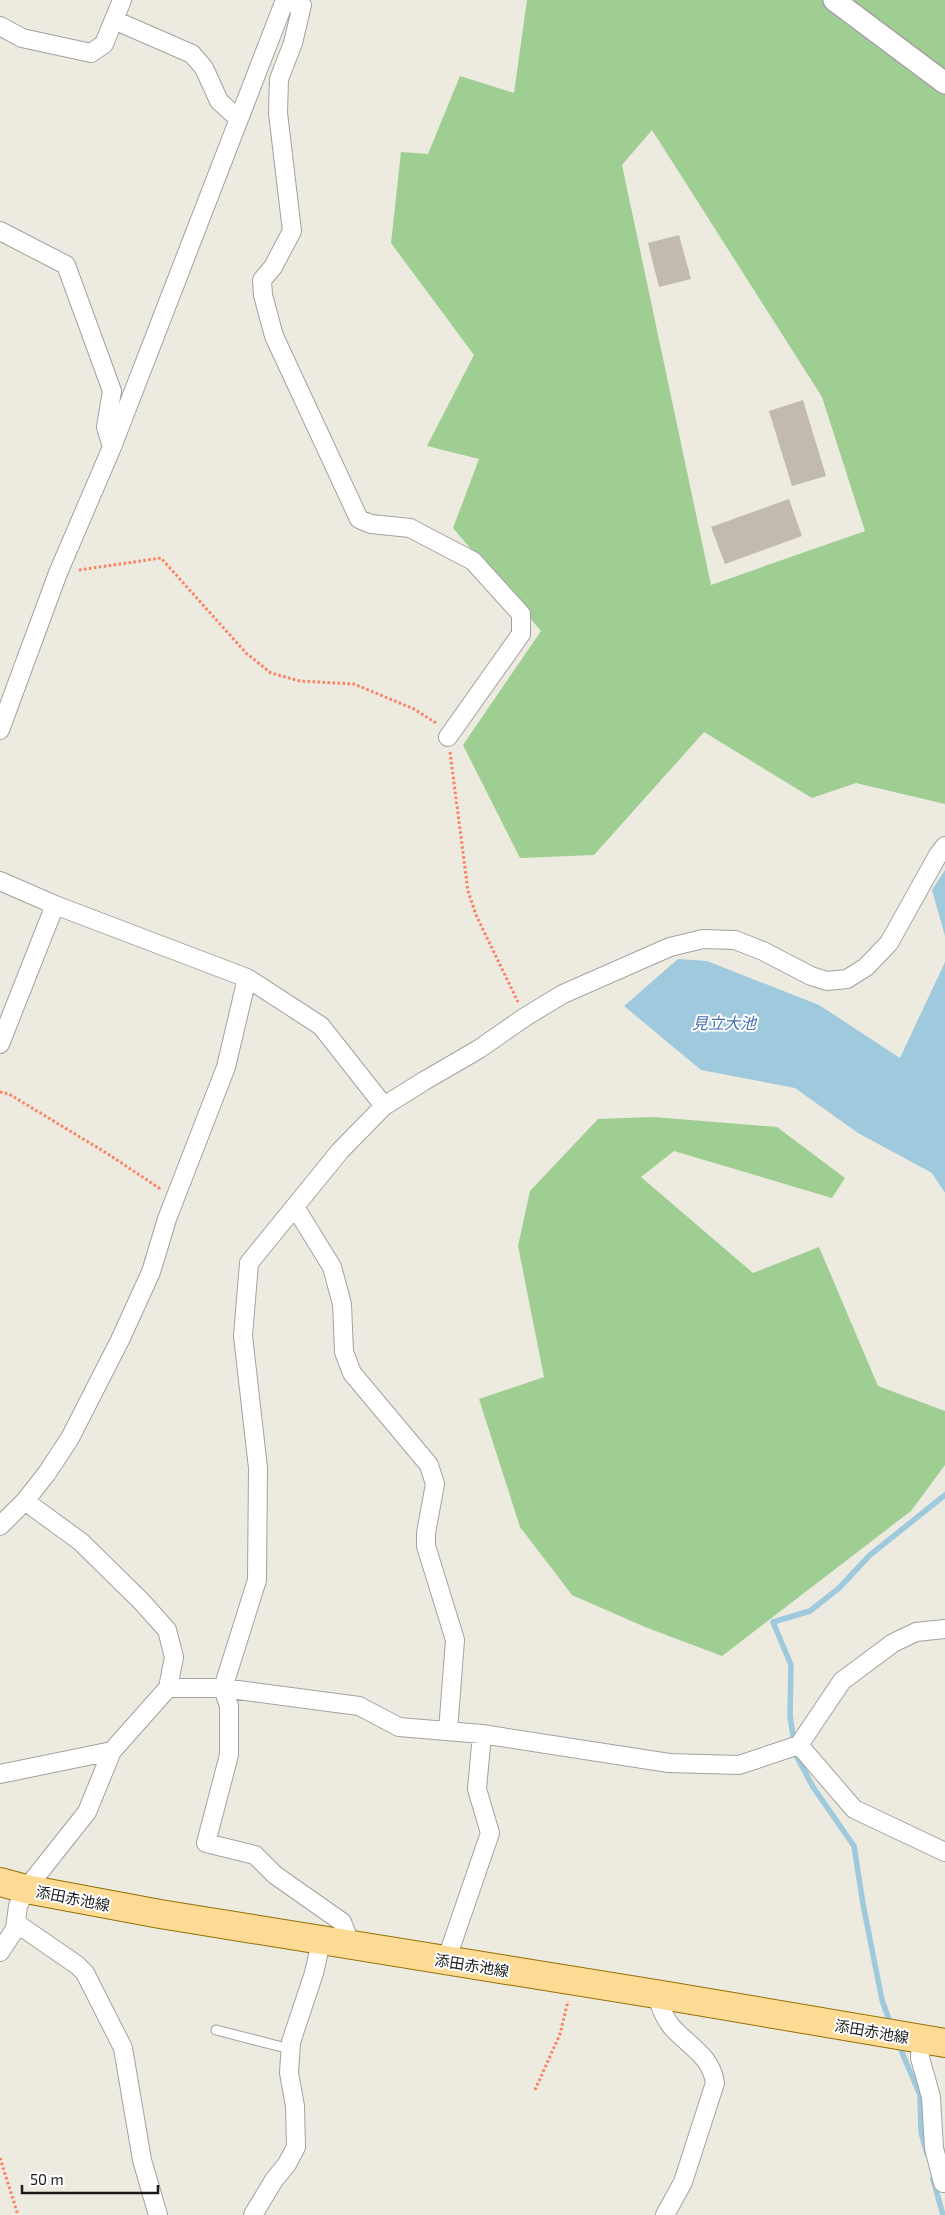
<svg xmlns="http://www.w3.org/2000/svg" width="945" height="2215" viewBox="0 0 945 2215" font-family="'Exo 2','Noto Sans JP',sans-serif">
<style>
.forest{fill:#9fce93;fill-rule:evenodd}
.water{fill:#9fc9dd}
.lines{fill:none;stroke-linecap:round;stroke-linejoin:round}
.stream{stroke:#9fc9dd;stroke-width:5.5}
.building{fill:#c2b9b0}
.service-casing{stroke:#a2a2a2;stroke-width:11}
.minor-casing{stroke:#a2a2a2;stroke-width:20}
.tertiary-casing{stroke:#a2a2a2;stroke-width:24}
.primary-casing{stroke:#937000;stroke-width:30}
.path{stroke:#fd8061;stroke-width:3;stroke-dasharray:2.5 2.5;stroke-linecap:butt}
.service{stroke:#fff;stroke-width:9}
.minor{stroke:#fff;stroke-width:18}
.tertiary{stroke:#fff;stroke-width:21}
.primary{stroke:#fedb94;stroke-width:28}
.labels{text-anchor:middle;dominant-baseline:central;stroke-width:4;stroke-linejoin:round;paint-order:stroke}
.street-label{font-size:15px;fill:#1b1b1b;stroke:#fff}
.water-label{font-size:16px;font-style:italic;fill:#466fad;stroke:#fff}
</style>
<rect width="100%" height="100%" fill="#edeae0"/>
<path class="forest" d="M527,0H945V804L856,783L812,798L704,732L594,855L520,858L463,745L541,631L453,528L479,459L427,446L474,355L391,243L401,152L428,154L460,76L514,93ZM652,130L822,397L865,531L711,585L622,165Z
M653,1117L777,1127L845,1178L832,1198L674,1151L641,1177L753,1273L819,1247L878,1386L945,1411V1465L911,1511L722,1656L645,1627L572,1595L520,1527L479,1399L544,1377L518,1246L530,1191L598,1119Z"/>
<path class="water" d="M945,870V936L932,890Z
M678,959L707,961L819,1005L900,1058L945,962V1193L932,1173L858,1133L795,1088L701,1070L624,1006Z"/>
<g class="lines">
<path class="stream" d="M891,2025L882,2000L863,1904L854,1846L813,1787L796,1755L790,1716L791,1665L773,1622L810,1611L839,1588L870,1555L945,1495
M898,2043L920,2095L921,2132L927,2154
M933,2179L943,2215"/>
</g>
<path class="building" d="M679,235L691,279L659,287L648,243Z
M803,400L826,476L792,486L769,411Z
M789,499L802,536L725,564L711,527Z"/>
<g class="lines">
<defs>
<path id="service" d="M216,2030L290,2049"/>
<path id="minor" d="M285,1L302,5L293,43L279,79L278,113L292,231L273,267L262,280L263,295L274,336L359,519L371,524L410,528L473,561L521,614V634L448,737
M114,20L192,54L204,68L219,101L232,113L240,117
M0,26L22,38L91,53L104,44L122,0
M0,231L66,265L112,391L106,427L112,447
M0,730L58,573L112,447L285,0
M0,881L55,905L247,978L321,1026L384,1106
M0,1044L55,905
M295,1207L332,1267L342,1304L344,1352L352,1373L429,1465L435,1484L426,1533V1546L455,1640L448,1731
M0,1526L25,1501L47,1473L70,1438L120,1340L151,1272L167,1219L226,1067L247,978
M168,1688H223L359,1706L399,1727L482,1734L669,1763L739,1765L799,1745L842,1681L893,1643L916,1632L945,1629
M799,1745L854,1809L945,1852
M0,1774L112,1751
M16,1923L77,1965L85,1973L123,2048L142,2160L158,2215
M351,1945L342,1922L275,1875L255,1855L206,1843L229,1755V1706L223,1688L257,1580L258,1468L243,1336L249,1263L340,1151L384,1106L424,1081L479,1049L525,1017L563,994L670,947L703,939L735,940L763,951L811,976L827,981L847,979L866,967L889,943L938,855L945,846
M0,1952L15,1929L18,1906L26,1889L87,1812L112,1751L168,1688L174,1657L167,1630L142,1602L81,1542L25,1501
M446,1961L490,1833L477,1789L482,1734
M656,1994C660,2005 663,2016 671,2026C688,2046 711,2055 715,2083L683,2182L665,2215
M921,2039L920,2058L931,2097L934,2148L943,2183
M253,2215L274,2180L287,2164L296,2147L295,2106L289,2073L291,2042L314,1973L321,1942"/>
<path id="tertiary" d="M834,0L945,83"/>
<path id="primary" d="M0,1882L26,1889L160,1914L656,1994L945,2043"/>
</defs>
<use href="#service" class="service-casing"/>
<use href="#minor" class="minor-casing"/>
<use href="#tertiary" class="tertiary-casing"/>
<use href="#primary" class="primary-casing"/>
<path class="path" d="M79,570L161,558L246,653L271,673L300,681L354,684L414,709L436,723
M450,752L468,891L476,915L518,1002
M0,1092L9,1094L108,1154L159,1188L160,1191
M535,2090L560,2034L568,2001
M0,2158L18,2215"/>
<use href="#service" class="service"/>
<use href="#minor" class="minor"/>
<use href="#tertiary" class="tertiary"/>
<use href="#primary" class="primary"/>
</g>
<g class="labels">
<g class="street-label">
<text transform="translate(73 1898) rotate(11)">添田赤池線</text>
<text transform="translate(472 1965) rotate(9)">添田赤池線</text>
<text transform="translate(872 2031) rotate(10)">添田赤池線</text>
</g>
<g class="water-label">
<text x="724" y="1022">見立大池</text>
</g>
</g>
<path d="M22 2185v8h136v-8" fill="none" stroke="#1b1b1b" stroke-width="2.5"/>
<text x="30" y="2185" font-size="15" fill="#1b1b1b" stroke="#ffffff" stroke-width="4" paint-order="stroke">50 m</text>
</svg>
